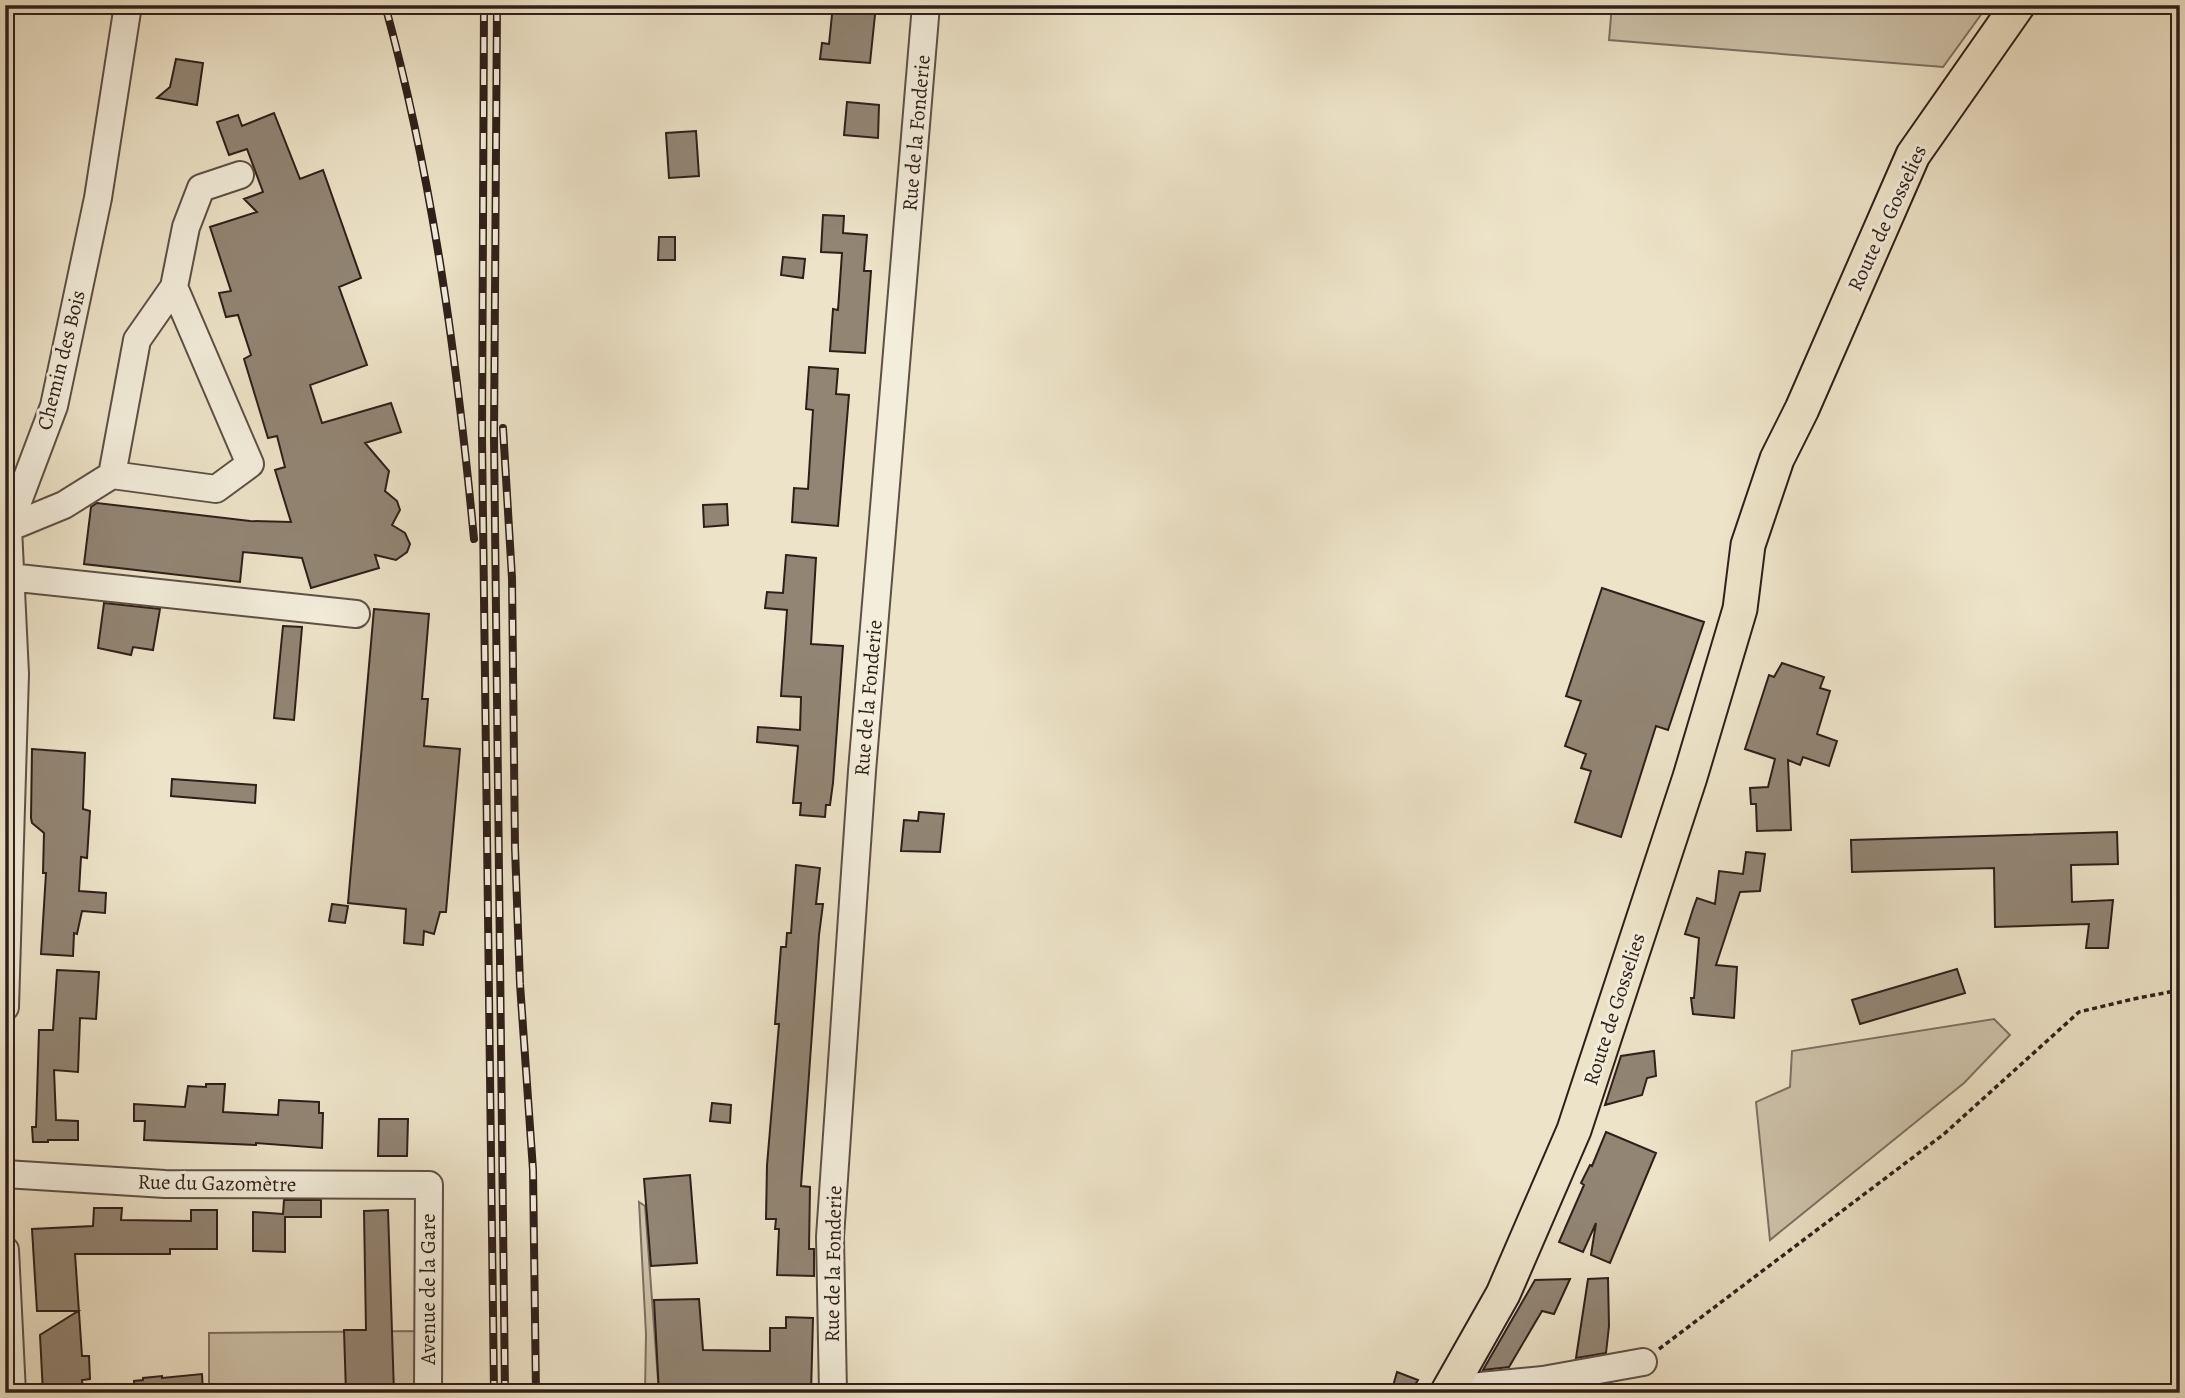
<svg xmlns="http://www.w3.org/2000/svg" width="2185" height="1398" viewBox="0 0 2185 1398" font-family="Alegreya,serif">
<style>
.green{fill:#cdc2aa;stroke:#7e7062;stroke-width:2}
.building{fill:#928574;stroke:#2f1f19;stroke-width:2}
.lines{fill:none;stroke-linecap:round;stroke-linejoin:round}
.minor-casing{stroke:#5e5045;stroke-width:30}
.major-casing{stroke:#2f1f19;stroke-width:37}
.path{stroke:#2f1f19;stroke-width:3.5;stroke-dasharray:5 3.5;stroke-linecap:butt}
.minor{stroke:#f3eddb;stroke-width:26}
.major{stroke:#ede3c8;stroke-width:33}
.rail-casing{stroke:#2f1f19;stroke-width:8}
.rail{stroke:#f3eddb;stroke-width:5;stroke-dasharray:16;stroke-linecap:butt}
.labels{text-anchor:middle;dominant-baseline:central;stroke-width:6;stroke-linejoin:round;paint-order:stroke}
.street-label{font-size:21px;fill:#2f1f19;stroke:#f3eddb}
</style>
<rect width="100%" height="100%" fill="#ede3c8"/>
<filter id="stains"><feTurbulence type="fractalNoise" baseFrequency=".00286" numOctaves="4"/><feColorMatrix values="0 0 0 0 .2 0 0 0 0 .09 0 0 0 0 .02 0 0 0 .5 -.17"/></filter>
<radialGradient id="worn" r=".72"><stop offset=".6" stop-color="#630" stop-opacity="0"/><stop offset="1" stop-color="#630" stop-opacity=".3"/></radialGradient>
<path class="green" d="M1612,5H1988L1943,67L1609,40Z
M1994,1019L2010,1035L1964,1083L1770,1240L1756,1102L1790,1087L1792,1051Z
M639,1202L645,1206L659,1393H645L646,1334Z
M419,1331L418,1393H209V1333Z"/>
<path class="building" d="M833,5H876L870,63L820,59L822,43L829,44Z
M176,59L203,63L197,105L157,98L170,87Z
M847,102L879,105L878,138L844,135Z
M274,113L300,179L323,170L361,278L339,287L367,365L310,385L322,423L391,403L401,432L365,443L389,471L385,491L397,501L400,510L392,525L405,533L410,544L407,552L396,560L375,555L379,568L311,588L302,558L243,552L240,582L84,564L91,507L97,503L250,521L291,522L275,470L285,467L277,436L268,438L244,359L251,355L238,315L226,317L219,293L231,291L210,227L257,212L244,199L263,192L247,149L229,155L217,122L238,115L242,126Z
M696,131L699,176L669,178L666,133Z
M823,215L844,216L843,233L867,235L864,271H871L865,353L830,351L833,309L838,310L842,253L821,252Z
M659,237H675V260H658Z
M783,257L805,259L803,278L781,275Z
M809,367L838,369L836,394L849,395L838,526L792,522L794,488L808,489L813,410L806,409Z
M727,504L728,525L704,527L703,505Z
M786,555L816,558L811,644L843,646L833,783L830,805H826L825,817L800,815L801,803H793L798,746L757,742L758,727L800,730L801,697L781,696L787,610L765,608L767,592L783,593Z
M1602,588L1704,622L1668,730L1656,726L1621,837L1575,822L1591,771L1581,768L1586,754L1565,746L1581,701L1566,696Z
M104,603L160,609L153,650L133,647L131,655L98,648Z
M374,609L429,614L422,699H428L424,746L460,749L446,912H440L434,934L424,931L423,945L404,943L406,909L348,903Z
M283,626L302,627L294,720L274,718Z
M1782,663L1824,677L1820,688L1830,691L1817,734L1837,741L1829,766L1803,757L1800,765L1788,760L1791,830L1757,831L1756,804H1751L1750,788L1768,787L1775,759L1745,749L1769,675L1774,677Z
M32,749L85,753L83,809L90,811L87,858L81,857L79,891L106,893L105,913L82,911L77,934L74,933L73,956L41,954L46,873H43L44,833L32,823L31,818Z
M172,779L256,785L255,803L171,796Z
M919,812L944,814L940,852L901,851L904,820L918,821Z
M2117,832L2118,864L2071,865L2072,902L2113,900L2108,948H2086L2089,924L1995,927L1994,868L1852,872L1851,840Z
M1746,852L1765,854L1760,891L1740,892L1716,965L1737,967L1734,1018L1693,1014L1691,998H1694L1699,938L1685,934L1693,909L1697,898L1715,904L1719,871L1743,874Z
M796,865L820,868L816,904H823L819,935L801,1186L810,1187L809,1249H814V1276L777,1275L779,1229H775L776,1219H766L767,1165L779,1024H775L781,947H786L787,933H791Z
M332,904L348,906L345,923L329,921Z
M1957,969L1965,993L1860,1024L1852,1000Z
M57,970L99,972L96,1019L80,1018L78,1072L54,1070L56,1120L78,1121V1140H48V1142H33L32,1127H36L39,1030H53Z
M1654,1051L1656,1076L1647,1078L1642,1095L1605,1105L1621,1056Z
M206,1084H225L223,1112L278,1115L279,1100L319,1102V1113H323L322,1148L256,1143V1145L144,1140L145,1121H134V1104L185,1107L188,1086L206,1087Z
M712,1103L731,1105L730,1123L710,1121Z
M379,1119H408L407,1156H378Z
M1606,1132L1656,1153L1610,1263L1591,1255L1596,1223L1583,1252L1559,1242L1584,1185L1581,1183L1590,1165L1592,1166Z
M690,1175L697,1263L651,1266L644,1179Z
M284,1200H321V1217H285V1252L253,1251V1212L283,1214Z
M94,1208H122L121,1220L191,1221V1210H217V1249H170V1254H75L82,1356H89L90,1379L82,1380L83,1393H43L40,1335L78,1311H37L32,1229L93,1226Z
M388,1210L394,1393H346L344,1330H366L364,1211Z
M1608,1278L1609,1326L1606,1353L1576,1358L1588,1279Z
M1570,1279L1554,1314L1542,1311L1509,1367L1483,1370L1535,1280Z
M699,1299L703,1350L770,1351V1328H786V1317L813,1318L811,1393H659L654,1300Z
M1397,1372L1418,1380L1410,1393H1391Z
M202,1374L203,1393H135L134,1381L143,1380V1378L162,1376V1378Z"/>
<g class="lines">
<defs>
<path id="minor" d="M112,475L216,489L250,464L174,287
M8,528L64,505L112,475L137,340L174,287L186,227L201,188L240,175
M9,577L356,614
M5,1007L15,674L8,528L54,406L98,198L128,5
M5,1174L165,1184L429,1185L428,1393
M5,1250L12,1393
M1449,1389L1543,1380L1643,1362
M833,1393L830,1237L862,771L926,5"/>
<path id="major" d="M1447,1393L1503,1294L1574,1130L1690,777L1740,609L1748,545L1777,459L1802,409L1913,155L2018,5"/>
</defs>
<use href="#minor" class="minor-casing"/>
<use href="#major" class="major-casing"/>
<path class="path" d="M1659,1349L1944,1134L2079,1012L2133,999L2180,990"/>
<use href="#minor" class="minor"/>
<use href="#major" class="major"/>
<defs>
<path id="rail" d="M385,5C433,179 457,360 474,539
M484,5L482,438L494,1393
M497,5L494,438L505,1393
M503,428L512,578L515,848L520,984L533,1170L536,1393"/>
</defs>
<use href="#rail" class="rail-casing"/>
<use href="#rail" class="rail"/>
</g>
<g class="labels">
<g class="street-label">
<text transform="translate(916 133) rotate(-85)">Rue de la Fonderie</text>
<text transform="translate(1887 218) rotate(-65)">Route de Gosselies</text>
<text transform="translate(61 360) rotate(-76)">Chemin des Bois</text>
<text transform="translate(868 698) rotate(-85)">Rue de la Fonderie</text>
<text transform="translate(1614 1009) rotate(-72)">Route de Gosselies</text>
<text transform="translate(217 1183) rotate(1)">Rue du Gazomètre</text>
<text transform="translate(833 1264) rotate(-89)">Rue de la Fonderie</text>
<text transform="translate(428 1289) rotate(-90)">Avenue de la Gare</text>
</g>
</g>
<rect width="2185" height="1398" fill="none" stroke="#ede3c8" stroke-width="28"/>
<rect x="7" y="7" width="2171" height="1384" fill="none" stroke="#2f1f19" stroke-width="3.5"/>
<rect x="14" y="14" width="2157" height="1370" fill="none" stroke="#2f1f19" stroke-width="2"/>
<rect width="100%" height="100%" filter="url(#stains)"/>
<rect width="100%" height="100%" fill="url(#worn)"/>
</svg>
